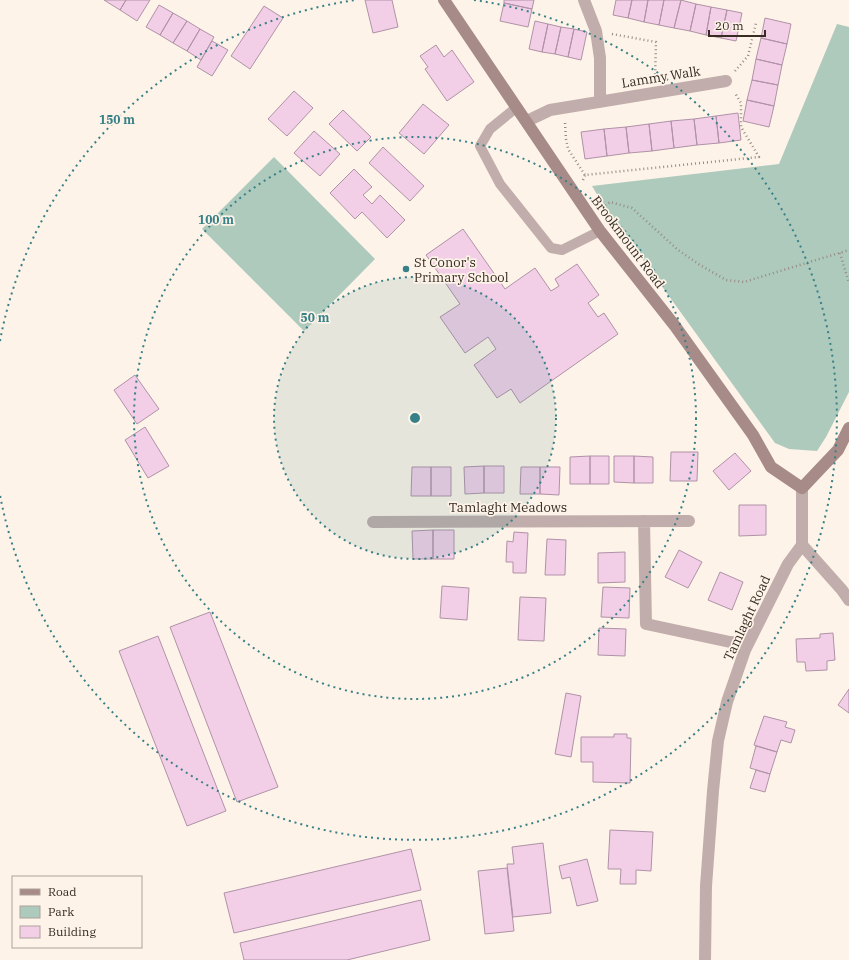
<svg xmlns="http://www.w3.org/2000/svg" width="849" height="960" viewBox="0 0 849 960" font-family="'IBM Plex Serif',serif">
<style>
.green{fill:#adcabc}
.building{fill:#f2cfe7;stroke:#b092a7}
.lines{fill:none;stroke-linecap:round;stroke-linejoin:round}
.path{stroke:#968c82;stroke-width:2.5;stroke-dasharray:1 3;stroke-linecap:butt}
.lane{stroke:#c1aeac;stroke-width:10}
.street{stroke:#c1aeac;stroke-width:12}
.secondary{stroke:#a78b89;stroke-width:12}
.ring{fill:none;stroke:#388087;stroke-width:2;stroke-dasharray:2 4}
.poi-dot{fill:#388087;stroke:#fdf3e8;stroke-width:1.5}
.labels{text-anchor:middle;dominant-baseline:central;stroke-width:3.5;stroke-linejoin:round;paint-order:stroke}
.street-label{font-size:13px;fill:#362c22;stroke:#fdf3e8}
.poi-label{font-size:13px;fill:#362c22;stroke:#fdf3e8;text-anchor:start}
.centre{fill:#388087;stroke:#fdf3e8;stroke-width:2}
.ring-label{font-size:12px;text-anchor:middle;font-weight:bold;fill:#388087;stroke:#fdf3e8;stroke-width:3.5;stroke-linejoin:round;paint-order:stroke}
</style>
<rect width="100%" height="100%" fill="#fdf3e8"/>
<path class="green" d="M837,24L849,27V392L826,437L817,451L789,449L775,443L604,206L592,186L779,164Z
M274,157L375,259L304,331L202,229Z"/>
<path class="building" d="M104,0H126L120,10Z
M126,0H150L137,21L120,10Z
M365,0H392L398,27L373,33Z
M504,0H534L532,9L504,3Z
M616,0H632L628,18L613,15Z
M632,0H648L644,22L628,18Z
M648,0H664L659,25L644,22Z
M664,0H681L674,28L659,25Z
M681,0L696,4L690,31L674,28Z
M504,3L532,9L528,27L500,21Z
M696,4L711,7L706,35L690,31Z
M159,5L173,13L160,35L146,27Z
M264,6L283,18L250,69L231,56Z
M711,7L727,10L721,38L706,35Z
M727,10L742,13L736,41L721,38Z
M173,13L187,21L173,43L160,35Z
M765,18L791,24L787,44L761,38Z
M187,21L200,29L187,51L173,43Z
M535,21L548,24L542,52L529,49Z
M548,24L561,27L555,54L542,52Z
M561,27L574,29L568,57L555,54Z
M200,29L214,37L201,60L187,51Z
M574,29L587,32L581,60L568,57Z
M761,38L787,44L782,65L756,59Z
M212,41L228,50L212,76L197,67Z
M436,45L444,57L452,50L474,82L447,101L425,69L428,67L420,56Z
M756,59L782,65L778,85L752,80Z
M752,80L778,85L774,106L747,100Z
M294,91L313,108L287,136L268,119Z
M747,100L774,106L769,127L743,121Z
M423,104L449,125L424,154L399,133Z
M343,110L371,137L357,151L329,124Z
M738,113L741,140L719,143L716,116Z
M716,116L719,143L697,145L694,119Z
M694,119L697,145L674,148L671,121Z
M671,121L674,148L652,151L649,124Z
M649,124L652,151L629,153L626,127Z
M626,127L629,153L607,156L604,129Z
M604,129L607,156L585,159L581,132Z
M314,131L340,154L320,176L294,153Z
M383,147L424,186L410,201L369,163Z
M354,169L372,187L363,195L372,204L380,195L405,220L387,238L362,212L355,219L330,193Z
M463,229L505,289L535,268L551,291L559,286L555,279L577,264L599,295L588,303L598,317L604,313L618,334L520,403L511,389L497,398L474,365L496,349L488,337L465,353L440,317L460,304L426,255Z
M135,375L159,409L137,424L114,390Z
M145,427L169,466L148,478L125,440Z
M671,452H698L697,481H670Z
M735,453L751,471L729,490L713,471Z
M590,456H609V484H590Z
M590,456V484H570V457Z
M614,456H634V483L614,482Z
M634,456L653,457V483H634Z
M484,466V493L465,494L464,467Z
M484,466H504V493H484Z
M412,467H431V496H411Z
M431,467H451V496H431Z
M521,467H540V494H520Z
M540,467H560L559,495L540,494Z
M739,505H766V535L739,536Z
M433,530V559H413L412,531Z
M433,530H454V559H433Z
M514,532L528,533L526,573H513V562H506L507,541L513,542Z
M547,539L566,540L565,575H545Z
M679,550L702,562L688,588L665,577Z
M625,552V582L598,583V553Z
M720,572L743,582L732,610L708,600Z
M442,586L469,588L467,620L440,618Z
M603,587L630,588L629,618L601,617Z
M520,597L546,598L544,641L518,640Z
M210,612L278,787L237,802L170,627Z
M599,628L626,629L625,656L598,655Z
M833,633L835,660L827,661V670L806,671L805,662H797L796,639L820,638V634Z
M158,636L226,811L187,826L119,651Z
M849,689V713L838,705Z
M566,693L581,696L571,757L555,754Z
M764,716L787,722L785,727L795,730L791,743L781,740L777,752L754,745Z
M614,734H627V738H631L630,783L593,782V762H581V737H614Z
M756,746L777,752L770,774L750,768Z
M756,770L770,774L765,792L750,788Z
M610,830L653,832L651,871L636,870V884H620L621,869H608Z
M543,843L551,913L513,917L507,864H514L512,847Z
M411,849L421,890L234,933L224,893Z
M587,859L598,901L577,906L570,877L562,879L559,866Z
M507,868L514,931L485,934L478,871Z
M421,900L430,940L347,960H244L240,943Z"/>
<g class="lines">
<path class="path" d="M612,34L656,42L655,78
M735,71L748,56L756,23
M565,123L566,139L568,149L585,175
M583,180L585,175L759,157L741,127V103L735,93
M602,208L610,202L632,208L678,250L700,265L726,280L744,282L849,250
M840,253L849,283"/>
<path class="lane" d="M517,107L490,129L480,146L500,184L551,248L562,250L600,231"/>
<path class="street" d="M584,0L596,31L600,58V102
M527,121L550,110L726,81
M644,521L646,624L730,642L748,643
M373,522L689,521
M802,545L842,590L849,600
M705,960L706,886L713,791L718,741L727,702L745,650L788,564L802,545V488"/>
<path class="secondary" d="M444,0L600,231L675,326L753,435L771,467L802,488L838,450L849,428"/>
</g>
<circle cx="415" cy="418" r="141" fill="#388087" fill-opacity=".12"/>
<g class="ring">
<circle cx="415" cy="418" r="141"/>
<circle cx="415" cy="418" r="281"/>
<path d="M0 341A422 422 0 0 1 356 0M474 0A422 422 0 1 1 0 495"/>
</g>
<circle class="poi-dot" cx="406" cy="269" r="4"/>
<g class="labels">
<g class="street-label">
<text transform="translate(661 77) rotate(-9)">Lammy Walk</text>
<text transform="translate(628 242) rotate(53)">Brookmount Road</text>
<text x="508" y="507">Tamlaght Meadows</text>
<text transform="translate(747 618) rotate(-65)">Tamlaght Road</text>
</g>
<g class="poi-label">
<text x="414" y="262">St Conor's<tspan x="414" dy="15">Primary School</tspan></text>
</g>
</g>
<circle cx="415" cy="418" r="6" class="centre"/>
<g class="ring-label">
<text x="117" y="124">150 m</text>
<text x="216" y="224">100 m</text>
<text x="315" y="322">50 m</text>
</g>
<rect x="12" y="876" width="130" height="72" fill="#fdf3e8" stroke="#ada399"/>
<rect x="20" y="889" width="20" height="6" fill="#a78b89" stroke="#ada399"/>
<text x="48" y="896" font-size="12" fill="#362c22">Road</text>
<rect x="20" y="906" width="20" height="12" fill="#adcabc" stroke="#ada399"/>
<text x="48" y="916" font-size="12" fill="#362c22">Park</text>
<rect x="20" y="926" width="20" height="12" fill="#f2cfe7" stroke="#ada399"/>
<text x="48" y="936" font-size="12" fill="#362c22">Building</text>
<path d="M709 30v6h56v-6" fill="none" stroke="#362c22" stroke-width="2"/>
<text x="715" y="30" font-size="12" fill="#362c22" stroke="#fdf3e8" stroke-width="3" paint-order="stroke">20 m</text>
</svg>
